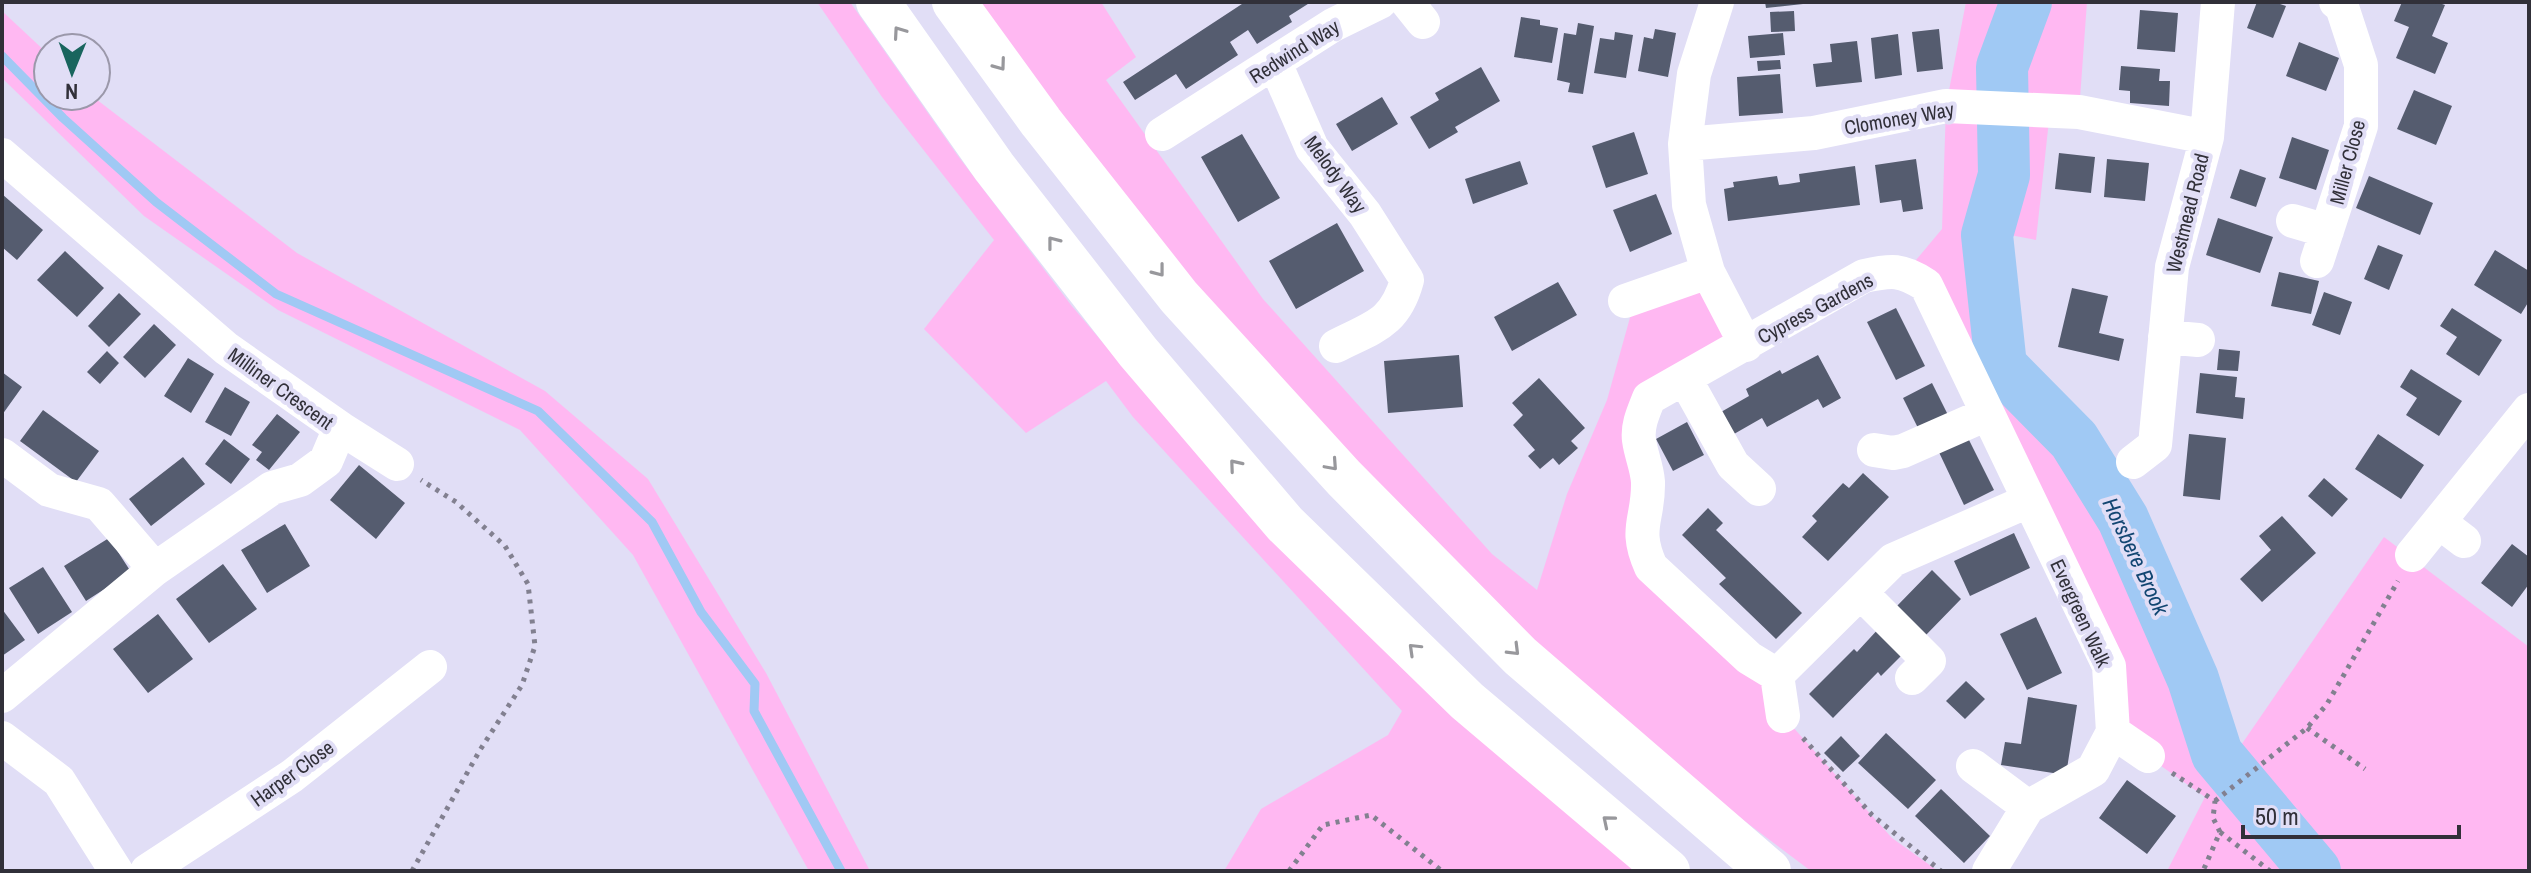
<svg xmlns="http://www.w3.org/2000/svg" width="2531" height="873" viewBox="0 0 2531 873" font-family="'Archivo Narrow',sans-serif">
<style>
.green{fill:#ffb8f2}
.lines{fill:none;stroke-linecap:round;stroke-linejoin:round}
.stream{stroke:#a0c9f4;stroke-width:9}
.river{stroke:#a0c9f4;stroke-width:52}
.building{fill:#555c6f}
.path{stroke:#828090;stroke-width:5;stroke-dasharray:4 6;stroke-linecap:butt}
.minor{stroke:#fff;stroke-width:34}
.highway{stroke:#fff;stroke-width:44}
.oneway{stroke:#98989c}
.labels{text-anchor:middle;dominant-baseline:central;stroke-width:8;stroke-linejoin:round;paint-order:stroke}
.street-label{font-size:20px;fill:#313039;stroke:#e1def6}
.water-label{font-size:22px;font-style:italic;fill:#124672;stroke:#e1def6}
</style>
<rect width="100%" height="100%" fill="#e1def6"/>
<path class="green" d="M817,2H850L958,156L1071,305L1250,517L1650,871H1224L1261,809L1388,735L1402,711L1133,417L1106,381L1026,433L924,329L994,240L882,97Z
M977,2H1101L1136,57L1106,80L1263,299L1492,554L1537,590L1567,494L1607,400L1631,314L1708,272L1746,345L1649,398L1641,532L1749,658L1783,716L1892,838L1938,871H1811L1718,801L1457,575L1206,299L1049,103Z
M1966,2H2087L2079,112L2050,111L2036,240L2010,235L2020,354L2114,470L2237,751L2384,537L2529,647V871H2167L2205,797L2113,732L2109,666L1906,272L1942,229L1946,106Z
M2,11L48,54V96H92L297,253L545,391L648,479L766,673L870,871H809L633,555L520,430L278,310L144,216L2,78Z"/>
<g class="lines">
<path class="stream" d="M2,56L63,118L156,202L276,294L538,411L652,522L701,612L755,684L754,711L841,871"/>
<path class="river" d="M2026,2L2002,67L2004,175L1987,235L2001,366L2074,440L2123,519L2193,679L2217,754L2315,871"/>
</g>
<path class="building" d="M1245,2H1311L1289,16L1292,22L1257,44L1248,30L1230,42L1238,55L1186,89L1176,74L1135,100L1123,82Z
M1765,2H1803V4L1766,8Z
M2257,2H2274L2286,6L2273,38L2247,28Z
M2402,2H2436L2445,5L2432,36L2448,43L2435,74L2396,58L2409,27L2394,21Z
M2140,10L2178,13L2175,52L2137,49Z
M1794,11L1795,31L1771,32L1770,12Z
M1521,17L1540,20V25L1558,28L1552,63L1514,57Z
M1578,23L1594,26L1583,94L1568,92L1570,83L1557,80L1564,33L1576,35Z
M1655,29L1676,33L1668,77L1638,71L1644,37L1653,39Z
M1939,29L1943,69L1917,72L1912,32Z
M1615,32L1633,35L1626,78L1594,73L1600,38L1614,40Z
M1783,33L1785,55L1750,58L1748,36Z
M1898,34L1902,75L1875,79L1871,38Z
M1857,41L1862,82L1816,87L1813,64L1832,62L1830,44Z
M2299,42L2339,58L2326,91L2286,76Z
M1780,60L1781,69L1758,71L1757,61Z
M2121,66L2160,69L2159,81H2170L2169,106L2130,103V91L2119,90Z
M1481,67L1500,101L1455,127L1458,132L1429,149L1410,117L1439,100L1435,93Z
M1780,74L1783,113L1739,116L1737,77Z
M2414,90L2452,106L2436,145L2397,129Z
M1382,97L1398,124L1352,151L1336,124Z
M1634,132L1648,174L1606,188L1592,146Z
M1242,134L1280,198L1238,222L1201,157Z
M2292,137L2329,150L2316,190L2279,178Z
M2059,153L2095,157L2091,193L2055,189Z
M1916,159L1923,209L1903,212L1901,200L1880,203L1875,165Z
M2107,159L2149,163L2145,201L2104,197Z
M1520,161L1528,184L1473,204L1465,179Z
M1855,166L1860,205L1728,221L1724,189L1734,187L1733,182L1777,176L1779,185L1788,184L1800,182L1799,174Z
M2240,169L2266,178L2256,207L2230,198Z
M2369,176L2433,203L2420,235L2356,208Z
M2,194L43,230L17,260L2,247Z
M1656,194L1672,234L1630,252L1613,210Z
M2218,218L2273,237L2260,273L2206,255Z
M1337,223L1364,271L1296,309L1269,261Z
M2378,245L2403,255L2389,290L2364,279Z
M2495,250L2529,271V301L2521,314L2474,285Z
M65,251L104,288L77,317L37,280Z
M2279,272L2319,281L2311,314L2271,306Z
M1558,282L1577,315L1512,351L1494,317Z
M2072,288L2108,296L2099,333L2124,339L2119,361L2058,347Z
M2324,292L2352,302L2340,335L2312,325Z
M119,293L141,314L109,347L88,326Z
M1896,308L1925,366L1896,380L1867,322Z
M2452,308L2502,340L2479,376L2446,354L2457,337L2440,326Z
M154,324L176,345L145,378L123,357Z
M2219,349L2240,351L2238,371L2217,370Z
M107,351L119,363L100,384L87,372Z
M1459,355L1463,407L1388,413L1384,361Z
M1818,355L1841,398L1823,408L1818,399L1767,427L1762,418L1727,438L1714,416L1749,396L1746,389L1780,370L1782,374Z
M188,358L214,374L191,413L164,396Z
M2411,369L2462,401L2439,436L2406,415L2417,398L2400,387Z
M2,372L22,387L2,415Z
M2200,373L2237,377L2235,397L2245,398L2243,419L2196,413Z
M1539,378L1585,428L1571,441L1578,448L1559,465L1553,458L1540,469L1528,456L1535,450L1513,425L1523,415L1512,403Z
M1932,383L1950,419L1921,434L1903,398Z
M225,387L250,402L231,436L205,422Z
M43,410L99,451L76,482L20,441Z
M277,414L300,432L269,470L256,460L262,452L252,445Z
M1687,422L1704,455L1673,471L1656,439Z
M1965,432L1994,490L1964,505L1936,446Z
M2189,434L2226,438L2220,500L2183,496Z
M2378,434L2424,465L2401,499L2355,469Z
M224,439L250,459L231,484L205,464Z
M183,457L205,484L151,526L129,499Z
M359,465L405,503L376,539L330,500Z
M1863,473L1889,497L1828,561L1802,537L1817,521L1812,516L1843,483L1849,488Z
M2324,478L2348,499L2332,517L2308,496Z
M1708,508L1723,523L1716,530L1802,613L1776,639L1719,584L1726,578L1682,535Z
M2282,516L2316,553L2262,602L2240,579L2271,550L2259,536Z
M285,524L310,566L267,593L241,550Z
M2014,533L2030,568L1970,596L1954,561Z
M109,538L131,572L86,601L64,566Z
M2512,544L2529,557V584L2512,607L2481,583Z
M223,564L257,609L209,643L176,599Z
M43,567L72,612L38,634L9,588Z
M1932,570L1961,599L1925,636L1896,607Z
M2,609L25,640L2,656Z
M158,614L193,659L148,693L113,649Z
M2036,617L2062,673L2027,690L2000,634Z
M1881,626L1906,651L1881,676L1878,672L1833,718L1809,694L1854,649L1857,652Z
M1966,681L1985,699L1965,719L1946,701Z
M2028,697L2077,705L2066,775L2001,765L2005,742L2021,744Z
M1886,733L1936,780L1908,809L1858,763Z
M1841,736L1860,756L1843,772L1824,753Z
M2127,780L2176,816L2147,854L2099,818Z
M1941,789L1990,836L1964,863L1915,816Z"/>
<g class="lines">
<path class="path" d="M2307,728L2365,769
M1803,738L1872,815L1941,871
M2172,773L2215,801L2213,818L2220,832L2203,871
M2215,801L2307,728L2327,704L2398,581
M2220,832L2270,871
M412,871L480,750L522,685L535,646L528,584L505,546L456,502L421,480
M1289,871L1323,825L1371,815L1442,871"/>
<path class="minor" d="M1407,2L1423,22
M1717,2L1694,74L1685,144L1689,205L1708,272L1746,345
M1275,63L1312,148L1365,214L1407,280C1395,324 1373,327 1336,346
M1162,134L1333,25L1380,2
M1685,144L1814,133L1946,106L2079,112L2207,137
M2,155L227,349L340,428L326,461L300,480L272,488L155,569L2,696
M2293,221L2327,231
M2317,261L2361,126V65L2342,7L2336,2
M1625,301L1708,272
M2165,337L2198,340
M1685,379L1733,465L1759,489
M340,428L397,464
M1874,450L1893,453L1903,451L1987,414
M2,455L49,490L99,504L155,569
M2133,462L2155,445L2172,267L2207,137L2218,2
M2439,522L2464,541
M2412,555L2529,410
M1861,593L1929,661L1912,678
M1777,675L1783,716
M2113,732L2148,756
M2,738L59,781L116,871
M1973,766L2028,807L2093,770L2113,732L2109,666L1926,285C1901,269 1892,270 1864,276L1649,398C1644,411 1637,425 1639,440C1641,455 1647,467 1648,482C1649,520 1633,527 1651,567L1749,658L1777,675L1893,560L2028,501
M147,871L292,776L430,667
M1989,871L2028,807"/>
<path class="highway" d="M878,2L994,167L1138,352L1285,524L1467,701L1668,871
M954,2L1041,122L1179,297L1344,478L1520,656L1769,871"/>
</g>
<defs><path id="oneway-chevron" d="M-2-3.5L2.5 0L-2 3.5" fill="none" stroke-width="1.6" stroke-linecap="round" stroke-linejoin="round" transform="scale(2)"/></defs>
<g class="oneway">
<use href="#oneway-chevron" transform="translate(899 32) rotate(-125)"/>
<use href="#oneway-chevron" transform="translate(1000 65) rotate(54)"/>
<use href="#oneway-chevron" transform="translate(1053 242) rotate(-128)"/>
<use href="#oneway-chevron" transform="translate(1159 271) rotate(52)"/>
<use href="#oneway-chevron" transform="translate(1235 465) rotate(-130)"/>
<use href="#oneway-chevron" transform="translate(1332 465) rotate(48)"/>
<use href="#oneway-chevron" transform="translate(1414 649) rotate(-136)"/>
<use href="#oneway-chevron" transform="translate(1514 650) rotate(45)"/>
<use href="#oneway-chevron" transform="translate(1608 821) rotate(-140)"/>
</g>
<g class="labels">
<g class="street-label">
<text transform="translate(1294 51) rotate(-32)">Redwind Way</text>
<text transform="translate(1899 118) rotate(-10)">Clomoney Way</text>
<text transform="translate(2347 162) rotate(-75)">Miller Close</text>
<text transform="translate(1336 174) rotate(54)">Melody Way</text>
<text transform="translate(2187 213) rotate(-76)">Westmead Road</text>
<text transform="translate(1815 308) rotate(-28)">Cypress Gardens</text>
<text transform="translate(281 388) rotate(36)">Milliner Crescent</text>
<text transform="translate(2081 613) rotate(65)">Evergreen Walk</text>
<text transform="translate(292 773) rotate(-36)">Harper Close</text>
</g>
<g class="water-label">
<text transform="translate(2136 556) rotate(65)">Horsbere Brook</text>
</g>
</g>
<rect width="2531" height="873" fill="none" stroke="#313039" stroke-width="8"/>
<g transform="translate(72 72) rotate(181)"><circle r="38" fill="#e1def6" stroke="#9b98aa" stroke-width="2"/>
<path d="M0-6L14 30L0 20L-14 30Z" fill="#19655e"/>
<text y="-12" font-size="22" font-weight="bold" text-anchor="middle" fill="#313039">N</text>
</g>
<path d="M2243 825v12h216v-12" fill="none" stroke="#313039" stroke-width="4"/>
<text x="2255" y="825" font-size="24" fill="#313039" stroke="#e1def6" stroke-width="6" paint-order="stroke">50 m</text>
</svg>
